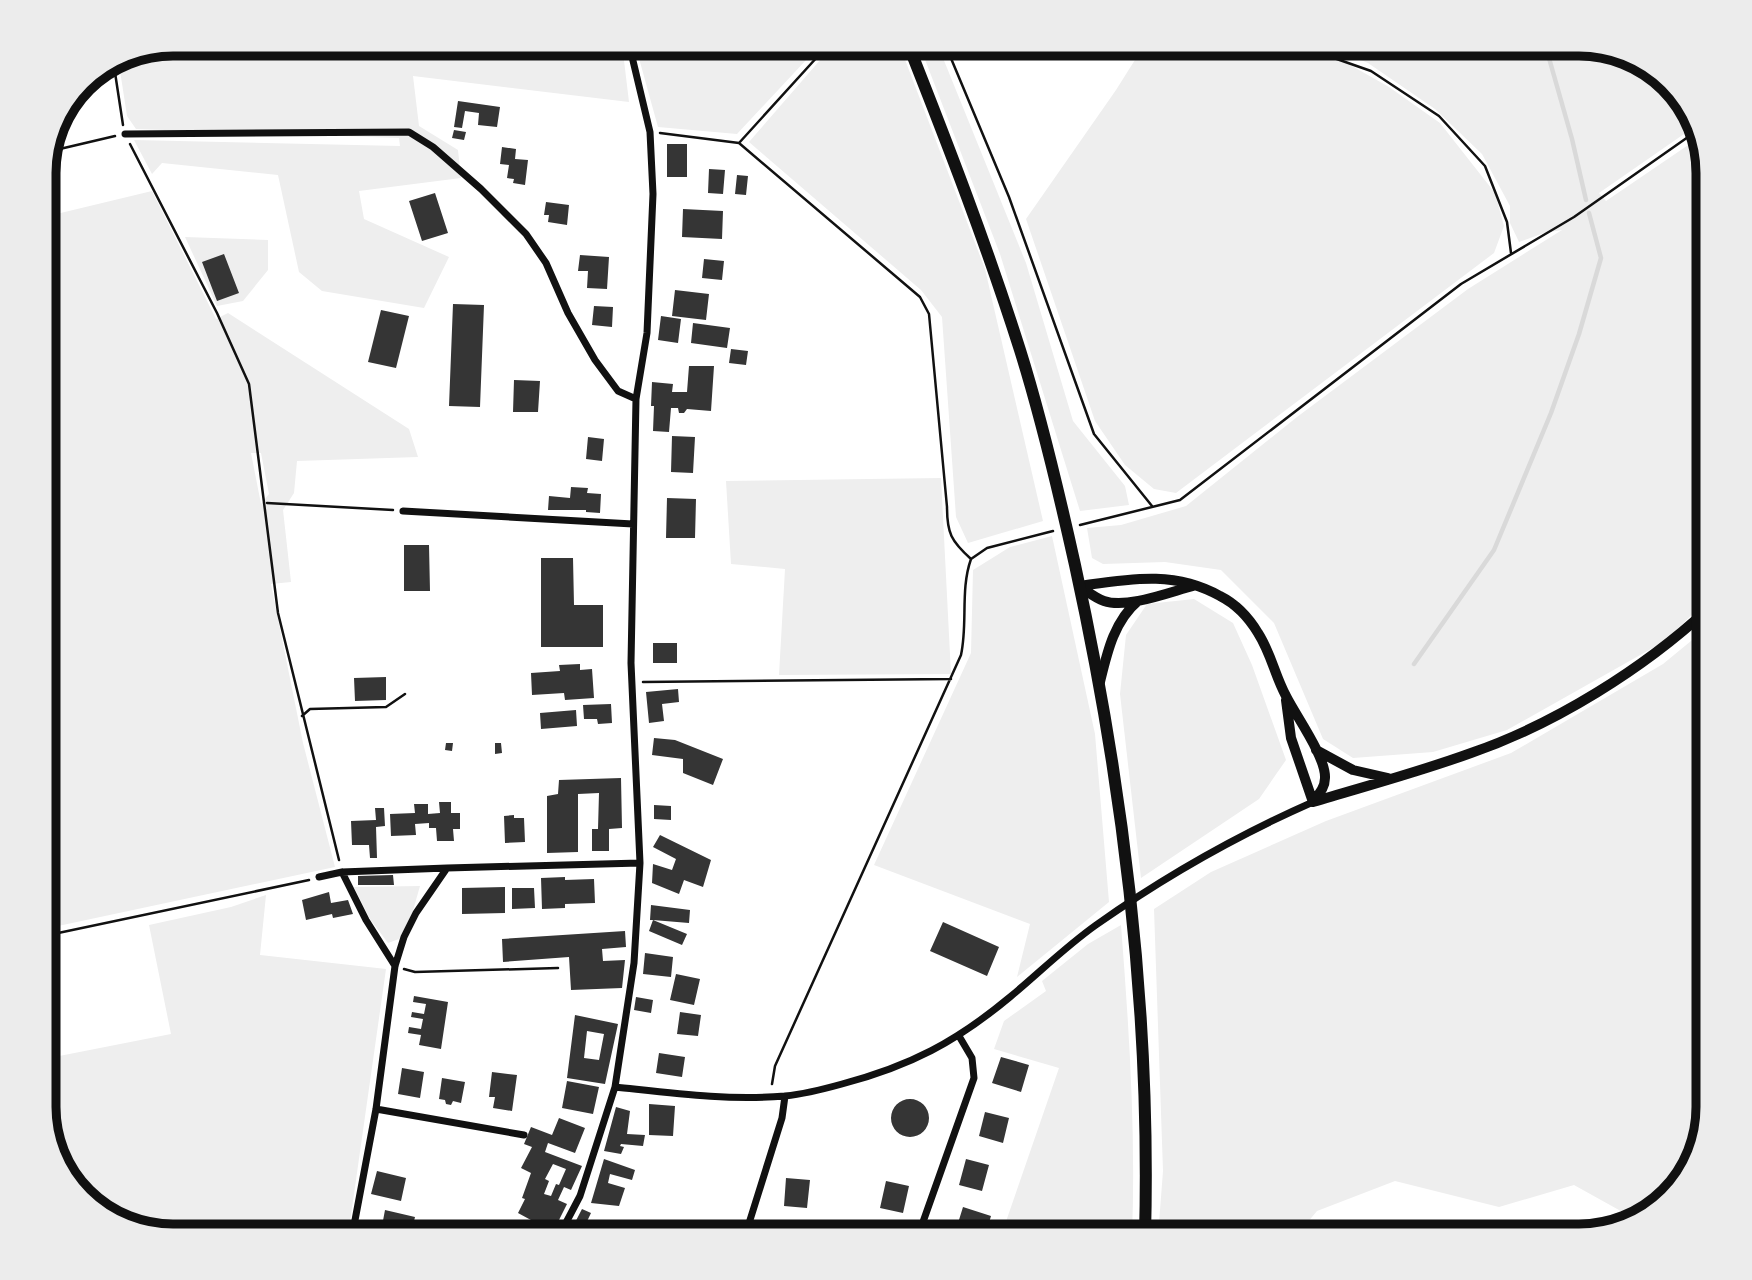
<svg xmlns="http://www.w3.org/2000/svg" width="1752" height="1280" viewBox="0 0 1752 1280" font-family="Manrope,sans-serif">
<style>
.green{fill:#eee;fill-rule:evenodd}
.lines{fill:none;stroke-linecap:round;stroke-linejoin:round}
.stream{stroke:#d9d9d9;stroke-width:4.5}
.building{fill:#353535;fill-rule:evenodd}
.path{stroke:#111;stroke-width:2.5}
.minor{stroke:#111;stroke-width:7}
.secondary{stroke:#111;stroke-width:10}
.primary{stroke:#111;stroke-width:12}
.rim{fill:none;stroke:#111;stroke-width:9}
</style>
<rect width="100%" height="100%" fill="#fff"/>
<path class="green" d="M173,44H620L623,52L629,102L413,76L419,126L458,150L461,178L359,191L364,219L449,257L424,308L322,291L299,272L278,175L162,163L152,174L134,140L400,146L399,138L136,129L127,116L119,64Z
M635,44H821L737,134L658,127Z
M834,44H899L985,269L1043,521L968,543L956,517L942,317L921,290L749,142Z
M919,44H937L945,63L1026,263L1073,421L1125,486L1129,505L1080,511L1000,254Z
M1145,44H1285L1345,62L1389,87L1440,123L1495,193L1504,226L1494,253L1176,493L1154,489L1125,465L1095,421L1026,219L1116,90Z
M1323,44H1580L1657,70L1695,115L1697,125L1599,193L1606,201L1700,137L1708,172V599L1665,641L1507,730L1433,752L1353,758L1323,739L1274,623L1221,570L1165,562L1103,564L1092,558L1087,528L1121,525L1186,506L1297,417L1468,289L1562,230L1544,233L1519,242L1510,223V206L1482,154L1435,109L1368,63Z
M152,191L216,319L228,313L409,429L418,457L297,461L294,493L283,510L291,582L271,584L303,743L335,867L44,929V217ZM251,453H261L269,494L261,504Z
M185,237L268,240V270L243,301L217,306Z
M941,478L951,674L779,675L785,569L731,564L726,481Z
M1052,536L1095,734L1109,902L1017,977L1030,924L874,865L971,653L973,570L1010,547Z
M1194,599L1233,623L1252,665L1286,760L1259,799L1141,878L1120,694L1126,635L1147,604Z
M1708,627V1108L1682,1185L1637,1220L1574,1185L1499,1207L1395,1181L1317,1211L1302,1229L1300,1236H1158L1163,1171L1154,909L1211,872L1274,844L1326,821L1511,753L1663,664Z
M420,886L412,914L399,939L388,943L370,919L354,887Z
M266,895L260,955L386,969L348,1236H172L95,1210L61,1171L44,1115V1059L171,1034L149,925L231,907Z
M1121,925C1129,1028 1136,1133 1132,1236H1001L1059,1068L994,1049L1004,1021L1046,991L1042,981L1088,944Z"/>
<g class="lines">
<path class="stream" d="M1545,44L1572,139L1586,200
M1414,664L1494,550L1551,413L1579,334L1601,258L1589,213"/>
</g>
<path class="building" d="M458,101L500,107L497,127L478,125L479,113L465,111L462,128L454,127Z
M454,130L466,132L464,140L452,138Z
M667,144H687V177H667Z
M502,147L516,149L515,159L528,160L525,185L513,183L514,179L507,178L509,165L500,164Z
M709,169L725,170L723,194L708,193Z
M737,175L748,176L746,195L735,194Z
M435,193L448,233L422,241L409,201Z
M546,202L569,205L567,225L548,222L549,215H544Z
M683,209L723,211L722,239L682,237Z
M224,254L239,293L217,301L202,262Z
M580,255L609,257L607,289L587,288L588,271H578Z
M704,259L724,261L722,280L702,278Z
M675,290L709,294L706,320L672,316Z
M453,304L484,305L480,407L449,406Z
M594,306L613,307L612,327L592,325Z
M381,310L409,316L396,368L368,362Z
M661,316L681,319L678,343L658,340Z
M693,323L730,328L727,348L691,343Z
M731,349L748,351L746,365L729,363Z
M689,366H714L711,411L687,409L684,413H679L678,408H671L669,432L653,431L654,406H651L652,382L673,384L672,392H687Z
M514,380L540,381L538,412H513Z
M672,436L695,437L693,473L671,472Z
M588,437L604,439L602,461L586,459Z
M571,487L588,488L587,493L601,494L600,513L586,512V510H548L549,496L570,498Z
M667,498L696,499L695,538H666Z
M404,545H429L430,591H404Z
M541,558H573L574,605H603V647H541Z
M653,643H677V663H653Z
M580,664V670L592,669L594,698L565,700L564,693L532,695L531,673L560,671L559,665Z
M386,677V700L355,701L354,678Z
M678,689L679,702L662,704L664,721L649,723L646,692Z
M611,704L612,723L598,724L597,719H584L583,705Z
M576,710L577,726L541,729L540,713Z
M654,738L675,740L723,759L713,785L683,773V759L652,755Z
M446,743H453L452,751L445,750Z
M495,743H501L502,753L495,754Z
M621,778L622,828L609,829V851H592V829H598L599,793L578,794V852L547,853V796L558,794L559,780Z
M439,802H451V813H460V829H453L454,841H437L436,828H429V823L415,824L416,835L391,836L390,814L415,813L414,804H428V814L440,813Z
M654,805L671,806V820L654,819Z
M375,808H384L385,826L376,827L377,858H370L369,845H352L351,821L376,820Z
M514,815V818H524L525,842L505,843L504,816Z
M660,835L711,860L703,887L684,880L679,894L652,883L653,864L672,870L676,859L653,847Z
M393,875L394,885H358V876Z
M565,877V880L594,879L595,903L565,904V908L542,909L541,878Z
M505,887V913L462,914V888Z
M512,888H534L535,908L512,909Z
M329,892L331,903L348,900L353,914L333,918L332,914L306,920L302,900Z
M651,905L690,910L689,923L653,920L687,934L682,945L649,931L653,920H650Z
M943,922L999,947L987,976L930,951Z
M625,931L626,947L602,949L603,961L625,960L622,988L571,990L569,957L503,962L502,939Z
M645,953L673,957L671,977L643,974Z
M676,974L700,979L694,1005L670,1000Z
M414,996L448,1002L441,1049L419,1045L421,1035L408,1033L409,1027L421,1029L423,1019L411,1017L412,1012L424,1014L426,1004L413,1002Z
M636,997L653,1000L651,1013L634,1010Z
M680,1012L701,1015L698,1036L677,1034Z
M575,1015L618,1024L605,1084L567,1078ZM587,1031L604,1034L599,1060L584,1058Z
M659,1053L685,1057L682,1077L656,1073Z
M1001,1057L1029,1065L1021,1092L992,1083Z
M402,1068L424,1072L420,1098L398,1094Z
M492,1072L517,1075L512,1111L493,1108L495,1097H489Z
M442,1078L465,1082L461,1103L453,1101L451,1105L446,1104L445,1100L439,1099Z
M567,1081L599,1087L593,1114L562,1108Z
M891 1118a19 19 0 1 1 38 0a19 19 0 1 1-38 0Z
M649,1104L675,1106L673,1136L649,1135Z
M616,1107L630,1111L627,1134L645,1135L643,1146L621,1144L620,1146L624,1147L621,1154L604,1151Z
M985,1112L1009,1118L1003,1143L979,1136Z
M559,1118L585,1128L575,1153L548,1143L545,1152L582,1166L571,1190L564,1187L558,1200L567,1204L553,1232L518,1213L525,1199L522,1198L531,1173L521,1168L532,1147L524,1144L531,1127L552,1135ZM553,1164L566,1169L559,1185L556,1184L551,1196L544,1194L549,1181L545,1179Z
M604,1159L635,1170L632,1180L610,1174L608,1183L625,1188L619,1206L591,1203Z
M966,1159L989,1165L982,1191L959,1185Z
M377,1171L406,1178L401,1201L371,1194Z
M786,1178L810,1180L807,1208L784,1206Z
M886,1181L909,1186L903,1213L880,1208Z
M963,1207L991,1216L985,1236H954Z
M582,1209L591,1213L580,1236H568Z
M385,1210L415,1217L411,1233L382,1226Z
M312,1222L333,1226L331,1236H299L301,1227L311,1229Z"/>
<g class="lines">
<path class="path" d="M945,44L1009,197L1094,434L1152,506
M1294,44L1371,71L1439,116L1485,166L1507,222L1511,253
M114,66L123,125
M660,133L739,143L920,297L929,314L947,507C947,533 951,541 971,559C960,590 968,623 961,655L775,1066L772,1084
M739,143L829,44
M130,144L217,313L249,384L278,613L339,860
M47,152L115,136
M267,503L393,510
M1080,525L1180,500L1461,284L1574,217L1698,130
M971,559L987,548L1053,531
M643,682L951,679
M302,716L310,709L386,707L405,694
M44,936L309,880
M404,969L415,972L558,968"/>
<path class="minor" d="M125,134L409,132L433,147L481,189L526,234L546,263L568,313L595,360L618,391L636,399
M403,511L633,524
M342,872L366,920L395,966
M319,877L342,872L447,868
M615,1087C671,1093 728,1101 785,1096C804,1094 824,1089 842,1084C910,1066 956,1042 1010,997C1039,973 1065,947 1096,925C1164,877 1236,836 1313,802
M376,1109L524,1135
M352,1236L376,1109L395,966L404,937L416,913L447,868L640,863
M559,1236L580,1196L615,1087L634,963L640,863L631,663L636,399L647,333L653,194L650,132L629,44
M745,1236L782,1118L785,1096
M918,1236L974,1078L972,1058L959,1036"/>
<path class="secondary" d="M1079,586C1129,579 1174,570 1220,596C1236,604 1249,618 1258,633C1271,653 1275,676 1286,696C1296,716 1326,757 1325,778C1325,787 1319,795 1313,801
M1079,586C1087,591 1095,598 1104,601C1127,609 1170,592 1193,586
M1100,682C1107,653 1114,621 1138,601
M1286,700L1291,738L1313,802
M1316,750L1353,770L1388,778
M1313,802C1366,786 1419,772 1471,753C1555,724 1643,669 1708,609"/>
<path class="primary" d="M908,44C948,145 987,246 1020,350C1042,420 1059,493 1075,565C1123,784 1151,1011 1145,1236"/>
</g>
<path d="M0 0H1752V1280H0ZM173 56H1579A117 117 0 0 1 1696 173V1107A117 117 0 0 1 1579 1224H173A117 117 0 0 1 56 1107V173A117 117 0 0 1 173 56Z" fill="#ececec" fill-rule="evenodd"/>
<path class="rim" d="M173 56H1579A117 117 0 0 1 1696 173V1107A117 117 0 0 1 1579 1224H173A117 117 0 0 1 56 1107V173A117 117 0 0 1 173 56Z"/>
</svg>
